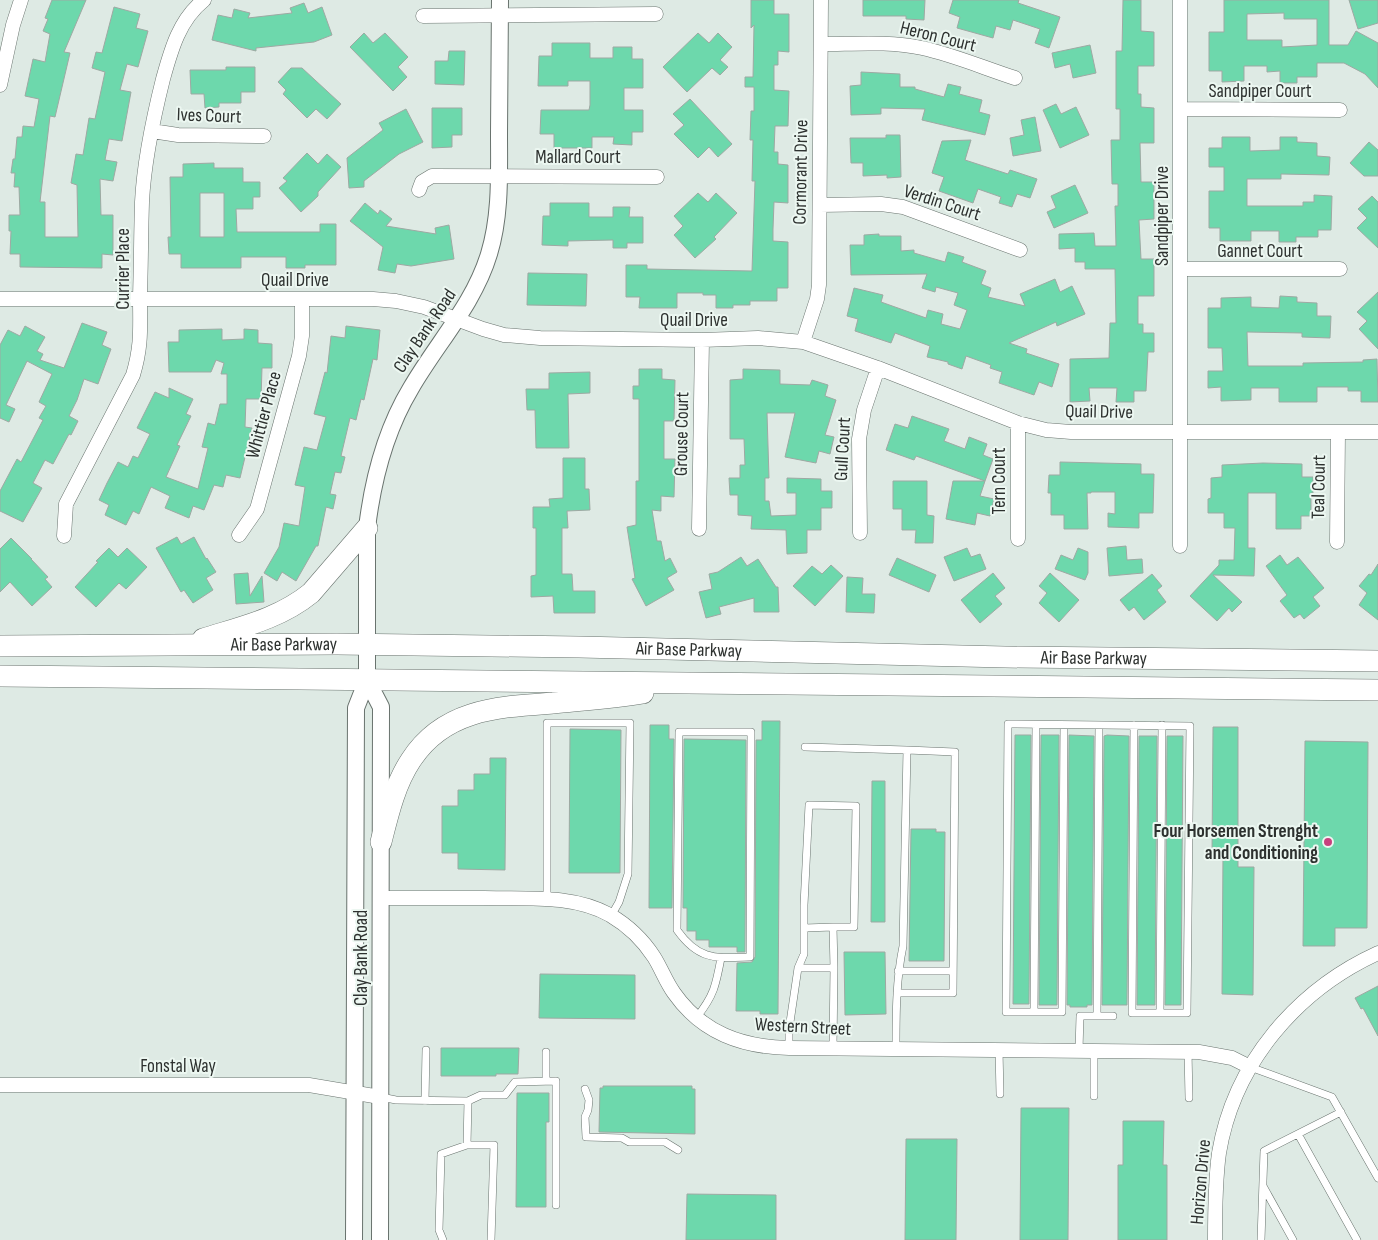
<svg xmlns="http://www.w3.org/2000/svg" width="1378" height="1240" viewBox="0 0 1378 1240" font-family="'Sofia Sans Condensed',sans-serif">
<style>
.building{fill:#6dd8ac;stroke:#9ea9a3;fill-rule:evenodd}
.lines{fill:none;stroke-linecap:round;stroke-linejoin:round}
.service-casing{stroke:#69736e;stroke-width:8}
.minor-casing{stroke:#69736e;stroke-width:15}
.tertiary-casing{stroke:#69736e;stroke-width:18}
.primary-casing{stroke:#69736e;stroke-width:22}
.service{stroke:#fff;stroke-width:7}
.minor{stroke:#fff;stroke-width:14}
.tertiary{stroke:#fff;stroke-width:16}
.primary{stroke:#fff;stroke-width:21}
.poi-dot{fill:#c8407e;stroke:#ecf7f1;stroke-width:2}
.labels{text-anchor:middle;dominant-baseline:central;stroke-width:4;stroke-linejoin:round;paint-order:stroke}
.street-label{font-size:19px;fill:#2d312f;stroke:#ecf7f1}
.poi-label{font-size:19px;font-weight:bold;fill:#2d312f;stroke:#ecf7f1;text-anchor:end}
</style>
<rect width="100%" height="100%" fill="#deeae4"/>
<path class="building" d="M52,0H86L64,52L70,53L55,117L50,116L40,202H45V237H78L77,185L71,183L76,154L83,155L89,118L95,119L105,72L92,68L96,52L102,53L114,7L140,14L136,28L148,31L138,67L127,64L120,90L131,92L122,141L109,139L105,160L117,162L113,181L100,179L101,215H113V255L102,254V268L20,267V254H10L11,231H9V215H20L19,187H14L15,173H11L13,159H15L17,137H22L23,126L34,127L39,99L25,96L33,59L45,62L50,34L43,31L48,19L45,18Z
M751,0H774V14H789V52L778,51V65H774V90L789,91L788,126H775L774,152H778V164L788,165V203L774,202L773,229V241L788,242V288H777V301H750V305H733V308H716V295H703V293H677V308H639L640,297H626V265H647V269L752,271L755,181H752L753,140H750L751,111H754V87H745V77H753L754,25L751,28Z
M863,0H925L924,20L906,19V16H863Z
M953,0H1019L1018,3L1060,17L1049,48L1035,43L1040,29L1013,20L1010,30L996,26L993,38L957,28L960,17L949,13Z
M1123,0H1141V31L1154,32V66H1138V94H1141V107L1154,108V143H1140L1141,182H1154V219L1139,220L1141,259H1154V296H1138V324H1143V333H1154V352H1148L1146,391H1134V402H1116L1117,388H1089L1090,401L1070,402V359L1109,358L1110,323H1116L1115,269H1085V262H1075V248L1059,249V234L1094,233L1095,246H1116L1115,206H1118V184H1112L1111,140H1120V109H1116V51H1122Z
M1224,0H1329V45H1348L1356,31L1378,43V88L1365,74L1344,63H1317V77H1297V83H1280V71L1267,72V66H1244V81L1222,82V71H1209V32H1224ZM1284,13V19H1317V45L1282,47V40H1247V14Z
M1349,0H1378V23L1358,29Z
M304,3L308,13L322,7L332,35L314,42L256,48V51L212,40L218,15L232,18L234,9L250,13L248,18L292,13L290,8Z
M364,33L373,43L385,33L408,57L398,67L407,77L393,91L350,47Z
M698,33L709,43L718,33L732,47L720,60L728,67L720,75L712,68L687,92L663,67Z
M552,43H590V58H613V47H632V59H643V88H624V110H643V132H632V145L613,144L614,137H592V148H554V134H540L541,110H589L590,105V81H568V86H538L539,56H552Z
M1090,45L1096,73L1073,78L1070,64L1055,68L1052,53Z
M449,51H465L464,85L435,84V61H448Z
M226,67H255V92H241V103H219V107L205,108L204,94H191L190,70H226Z
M291,68H302L341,104L327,119L316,109L307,118L283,94L286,90L278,82Z
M861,72L900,74V87H915V89L944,97L948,84L961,87L959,94L982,100L979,112L990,115L985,135L922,120L925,109L881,108V114L851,115L850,86L861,85Z
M690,99L732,144L718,157L709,147L698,158L674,134L684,125L673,114Z
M1056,104L1061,114L1076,107L1089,135L1060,148L1043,110Z
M432,108H462V135H452V147L432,148Z
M406,109L423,142L399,154L364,181V187L349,188L347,158L383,130L379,123Z
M1035,117L1041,151L1013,156L1010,138L1024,135L1021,120Z
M886,135H900L901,177L887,178V175L863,176V163H851L850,138H886Z
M1222,137H1250V151L1280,150V137H1297V142L1317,143V156L1330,157L1329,175L1281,174V179H1247V206H1303V202H1314V195L1332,196L1331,230H1318V237H1296V242H1279V231H1251V241H1220V228H1209V191H1224V167H1209V148H1222Z
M971,140L965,160L1008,174L1010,170L1037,179L1030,198L1017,194L1012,207L999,203L1001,197L978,189L973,203L939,191L944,177L932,173L942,141Z
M1369,142L1378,150V176H1364L1350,163Z
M307,153L318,164L327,154L341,167L318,192V196L301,212L279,188L287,181L283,178Z
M214,163V168H243V182H260V197H253V209H236L237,232H320V224H336V265H305V268H286V257H241V268H181V254H169L168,237H171L170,177H183V164ZM200,193H224V237H200Z
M1075,185L1088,213L1054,228L1047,212L1056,208L1051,196Z
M698,193L708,202L716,193L737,213L714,237L716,239L695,258L674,235L683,226L674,216Z
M1372,196L1378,202V248L1357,228L1367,218L1358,209Z
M365,203L378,214L380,210L392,219L386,226L436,234L435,228L449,225L454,259L411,266L397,264L395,273L378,270L383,247L350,221Z
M550,203H589V217H613V207H630L629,217H643V243H627V248H613V240L568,241V246L542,245L543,216H550Z
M879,234V236H901V251L914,250V253L945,262L948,252L964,257L962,262L986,271L981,284L991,288L988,297L1025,306L1020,294L1055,279L1060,292L1072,286L1085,314L1057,326L1056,322L1009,343L1027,349L1026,353L1059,364L1052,387L1039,382L1034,395L999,383L1002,372L990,368L991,365L966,356L962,369L948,364V362L927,357L930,346L895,333L891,343L855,331L858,319L847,316L854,288L883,295L881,302L926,318L928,310L943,314L941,324L960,329L967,310L954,305L958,293L936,287L935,292L922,288L927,274L851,275L850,245H864V235Z
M528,273L587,274L586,306L527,305Z
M1378,292V349L1359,329L1367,321L1357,312Z
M1280,296L1297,297V302L1317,303V316H1331L1330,338L1302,337V333L1247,332L1248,366H1303V363L1363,362V360L1377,359L1378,402H1361V391H1348V387H1317V402H1279V388H1251V400L1221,401V387L1208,388V371H1223L1222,348H1208V308H1221V298L1251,297V307L1279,308Z
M82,323L107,332L102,345L111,349L98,384L84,379L77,400L69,416L78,421L71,435L69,434L53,464L45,460L33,483L42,488L23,522L0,511V491L17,459L21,462L43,420L39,418L46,406L39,402L52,374L27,361L6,405L15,409L9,422L0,418V345L8,330L20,336L25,326L45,337L37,351L43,354L40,360L64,368Z
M346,326L380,330L377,360L373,359L364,400L361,399L356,420L350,418L341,456L345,457L341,473L335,472L330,494L336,495L333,509L326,507L318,546H316L296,581L282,572L277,581L264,573L279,547L284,523L299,526L305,487L295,485L304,447L317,450L326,417L314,414L325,372L327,373L331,336L345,338Z
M222,329V340L244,339V329L258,330V343L272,344V368H262L261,399H246L245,427L252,428L240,478L226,475L223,487L214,485L204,510L193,506L189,518L165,508L170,496L151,487L139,514L133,511L126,525L105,515L109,505L99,500L107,483L118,462L128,467L133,456L138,458L150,434L137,428L155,392L169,398V388L193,399L186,414L191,416L177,445L180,446L166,477L198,489L208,448L202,447L208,423L215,425L220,404H227V374H221L224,363L216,360L211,372H169L168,342H179V330Z
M639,369H662V379L675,380L674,421H664V459H675L674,497L661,496V511L652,510L657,541H661L665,561L670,558L677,572L667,578L674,590L646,606L632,579L635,578L627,527L636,525V481H639V399H633V386H639Z
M743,369L780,370V384L810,385L812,380L828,385L825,396L836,400L825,435L834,437L830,454L819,451L816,463L785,457L795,413H767L769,478H765V501H769L771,516L796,515V493H787V478L821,479V491H832V508H821V530H807V553L787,554L786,530L751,529L752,516L738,515V495H730L729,478H740V465H745L744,439H730V380L743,379Z
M590,372V393L568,394L569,448H536L535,410H527L526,389H549V373Z
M912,416L949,429L944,441L965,449L969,437L987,444L983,455L993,459L985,481L916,456L914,460L886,450L895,424L908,428Z
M563,458H585V489H589L590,510L567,511L568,528H562V574H572L573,591H595V613H554L553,596L531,597V576L536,575V528H533V507H550L549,499L563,498Z
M1060,462L1141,464V474H1154L1153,513H1139V528L1108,527V513L1115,514V492H1091V493H1087L1088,529H1064V515H1051V493H1048L1049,475H1060Z
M1263,463L1302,464V477H1313V493H1311V516H1301V529H1276V493H1248V548H1255L1254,576L1213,575L1242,602L1232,612L1229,608L1217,621L1190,596L1219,565V560H1234L1235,528H1224V513H1208V499L1211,498V478L1222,477V465Z
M893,481H927V515L934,516L933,543H915L916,530H902V509H893Z
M953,481H985L980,496L994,499L990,516L977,513L975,525L946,519Z
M177,537L181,544L194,537L206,559L207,558L216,572L206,578L213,590L193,603L184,590L181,592L156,548Z
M11,538L32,559H31L48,577L45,579L52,587L32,606L10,582L0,592V549Z
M1126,546L1127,560L1142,559L1143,573L1109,576L1107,548Z
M109,548L118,557L127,548L147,567L126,589L119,583L96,607L75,587L98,562L96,561Z
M967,548L971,557L980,554L986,569L954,581L944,557Z
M1078,548L1088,552V573L1085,580L1055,569L1061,555L1073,560Z
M1280,555L1287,565L1298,557L1324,588L1313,597L1320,606L1304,619L1300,614L1294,618L1280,601L1287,595L1266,566Z
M741,557L747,566L758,559L776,587H778L779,612H754V598L719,607L721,614L706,618L699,592L712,589L709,574L718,572Z
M897,558L936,575L929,592L889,575Z
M1378,564V620L1359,605L1367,593L1359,586L1369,574L1371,575Z
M831,565L843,576L815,606L793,586L812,566L822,574Z
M248,573L250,596L262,576L264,602L236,604L234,574Z
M993,573L1005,588L995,596L1002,604L980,623L961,600Z
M1050,573L1079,600L1059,622L1039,603L1047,593L1039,586Z
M1152,574L1162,586L1157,590L1166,602L1144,620L1134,607L1129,611L1120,600Z
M847,577L863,578L862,594H875L874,613L846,612Z
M762,721H780L778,1014H760V1011H736L737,963L752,962L755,957L756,740H762Z
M650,725H669V739H674L672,908H649Z
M1213,727H1238V867H1254L1253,995L1222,994L1223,854H1212Z
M570,729L621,730L620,873H569Z
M1015,735H1031L1029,1004H1013Z
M1041,735H1059L1057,1005H1039Z
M1069,735L1094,736L1092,1005H1087V1007H1070V1005H1067Z
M1107,735L1129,736L1127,1005H1102L1104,736Z
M1139,736H1157L1155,1005H1137Z
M1167,736H1183L1181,1005H1165Z
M684,739L746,740L745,952H737V947H709V940H696V931H687V908H683Z
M1305,741L1368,742L1367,928H1335V946H1303Z
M490,758H506L505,870L458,869V853H442V806H458V790H474V774H490Z
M872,781H885V922H871Z
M911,829H936V832H945L944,961H909Z
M844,952H885L886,1014L845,1015Z
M540,974L635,975V1019L539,1018Z
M1378,986V1036L1363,1008L1361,1009L1355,998Z
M441,1048H519L518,1074H496V1076H441Z
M603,1086H692V1089H695V1134L599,1132L600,1088H603Z
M517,1093H549V1122H546V1207H516Z
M1021,1108H1069L1068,1240H1020Z
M1123,1121H1164L1163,1165H1167V1240H1118V1165H1123Z
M906,1139H957L956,1240H905Z
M687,1194L776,1195V1240H686Z"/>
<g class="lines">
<defs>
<path id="service" d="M1064,725L1062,1012H1006L1008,724L1190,726L1187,1013H1132L1134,725
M679,732H751L750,957C716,958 699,961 677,930Z
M805,747L907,750
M547,899V723H630L628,874L619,902L611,916
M805,928L833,927
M798,968L804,954V905L809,805L856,806L854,927H833L834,968
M898,971H953
M1034,1012L1036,725
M1160,1013L1162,725
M1097,1016L1099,725
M696,1018C714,996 716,985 721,958
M789,1048V1029L798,968H834L833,1048
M896,1049C896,1014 896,980 903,946L907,750L955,752L953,993H897
M999,1050L1000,1094
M1079,1050L1080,1016H1113
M1094,1051V1096
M1188,1051L1189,1098
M1250,1067L1332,1097L1378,1178
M546,1081V1052
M585,1089L589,1100L588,1110L585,1117L586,1137L622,1138L629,1142H665L678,1150
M381,1097L396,1100L468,1101L481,1095H505L515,1082L556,1081V1205
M425,1101L426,1050
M1298,1134L1357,1240
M467,1145H494L491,1240
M1263,1186L1293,1240
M443,1240L439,1230L441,1154L467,1145L468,1101
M1261,1240L1264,1151L1341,1112"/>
<path id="minor" d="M423,16L656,14
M821,44C855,44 889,41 922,48C954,55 984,68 1015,78
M0,85L13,25L21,0
M1180,109L1340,110
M152,131L178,135L264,136
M419,190L422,182L432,176L657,177
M820,205L881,204L903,207L1020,250
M1181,269H1340
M0,299H373L396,301L424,307L483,329L504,335L540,338L702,340L758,338L803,342L878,368L1018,423L1046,430L1071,432H1378
M803,342L817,299L819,285L821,0
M699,529L702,340
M860,533L859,439L864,410L878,368
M239,535L257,509L299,356L302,336V299
M64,536L66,504L133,375C142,345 140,328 140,297C141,265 141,234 142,202C144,161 153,119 163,79C171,50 179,20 204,0
M1018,539V423
M1337,542L1338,432
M1180,546V0
M381,898C415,898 449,898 484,898C525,899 572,894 610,915C627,925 643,940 654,957C661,968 666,982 674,993C702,1033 742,1047 789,1048L1199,1052L1232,1058L1250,1067
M0,1085H309L380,1097
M1215,1240C1215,1211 1215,1182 1219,1153C1234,1063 1297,990 1378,953"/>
<path id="tertiary" d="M367,680L381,707L380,1240
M354,1240L356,708L367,680V528C373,478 385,431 411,388C437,343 474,304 489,254C501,215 499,173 499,133C499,89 500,44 500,0"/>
<g id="primary">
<path d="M203,639C241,627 279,619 311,593L367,528"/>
<path id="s1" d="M0,646L337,644L579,647L1005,657L1378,661"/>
<path d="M0,676L1378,690"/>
<path d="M381,842C388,814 395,784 411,760C444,709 498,707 553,703C583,700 613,698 643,693"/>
</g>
</defs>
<use href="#service" class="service-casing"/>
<use href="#minor" class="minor-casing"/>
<use href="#tertiary" class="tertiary-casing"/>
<use href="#primary" class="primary-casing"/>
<use href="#service" class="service"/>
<use href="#minor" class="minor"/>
<use href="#tertiary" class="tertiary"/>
<use href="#primary" class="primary"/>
</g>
<circle class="poi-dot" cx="1328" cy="842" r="5"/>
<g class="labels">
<g class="street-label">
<text transform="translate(938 37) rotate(14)">Heron Court</text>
<text x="1260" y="91">Sandpiper Court</text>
<text transform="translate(209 116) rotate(2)">Ives Court</text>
<text x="578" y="157">Mallard Court</text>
<text transform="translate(801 172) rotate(-89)">Cormorant Drive</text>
<text transform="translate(942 203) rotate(18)">Verdin Court</text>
<text transform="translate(1162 216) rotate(-90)">Sandpiper Drive</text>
<text x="1260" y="251">Gannet Court</text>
<text transform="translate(123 269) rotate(-90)">Currier Place</text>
<text x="295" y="280">Quail Drive</text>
<text x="694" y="320">Quail Drive</text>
<text transform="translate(425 331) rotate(-56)">Clay Bank Road</text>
<text transform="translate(1099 412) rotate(1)">Quail Drive</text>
<text transform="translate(264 415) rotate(-75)">Whittier Place</text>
<text transform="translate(682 434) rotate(-89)">Grouse Court</text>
<text transform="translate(843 449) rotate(-87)">Gull Court</text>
<text transform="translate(999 481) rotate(-90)">Tern Court</text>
<text transform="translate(1319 487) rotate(-89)">Teal Court</text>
<text stroke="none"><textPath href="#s1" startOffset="284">Air Base Parkway</textPath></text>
<text stroke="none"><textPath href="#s1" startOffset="689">Air Base Parkway</textPath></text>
<text stroke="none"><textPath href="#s1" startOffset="1094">Air Base Parkway</textPath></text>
<text transform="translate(361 958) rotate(-90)">Clay Bank Road</text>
<text transform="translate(803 1027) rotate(3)">Western Street</text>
<text x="178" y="1066">Fonstal Way</text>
<text transform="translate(1201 1182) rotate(-85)">Horizon Drive</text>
</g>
<g class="poi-label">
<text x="1318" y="831">Four Horsemen Strenght<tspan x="1318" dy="22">and Conditioning</tspan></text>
</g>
</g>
</svg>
